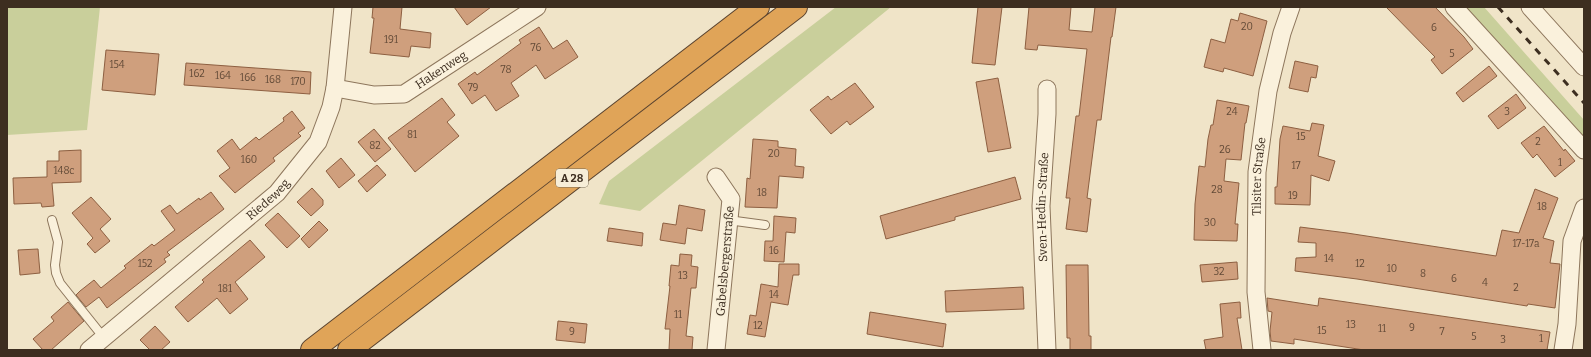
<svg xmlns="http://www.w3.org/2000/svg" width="1591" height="357" viewBox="0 0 1591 357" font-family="Bitter,serif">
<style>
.green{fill:#c9cf9b}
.building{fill:#cf9f7d;stroke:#8d5f41}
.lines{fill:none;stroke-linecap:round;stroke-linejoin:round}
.service-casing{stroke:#8d765c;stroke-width:10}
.minor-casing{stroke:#8d765c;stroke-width:19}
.motorway-casing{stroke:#5b4430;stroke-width:24}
.service{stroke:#faf1dc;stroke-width:8}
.minor{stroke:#faf1dc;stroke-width:17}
.motorway{stroke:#e0a458;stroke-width:22}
.rail{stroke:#3d2e20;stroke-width:3;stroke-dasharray:7 7;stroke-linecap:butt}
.labels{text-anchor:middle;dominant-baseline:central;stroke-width:3;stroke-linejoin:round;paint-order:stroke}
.number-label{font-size:10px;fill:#624a37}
.shield{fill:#f7eed8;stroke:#756857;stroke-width:1}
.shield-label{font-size:11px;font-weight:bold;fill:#3d2e20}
.street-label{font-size:12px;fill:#3d2e20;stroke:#f7eed8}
</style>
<rect width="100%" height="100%" fill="#f0e4c8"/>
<path class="green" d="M7,7H100L87,130L7,135Z
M836,7H891L640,211L599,204L609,181Z
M1466,7H1484L1584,120V138Z"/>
<path class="building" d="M373,7H402L400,29L431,33L430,48L411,46L409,57L370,53L374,18H372Z
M454,7H491L467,25Z
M978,7H1002L995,65L972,63Z
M1029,7H1071L1069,30L1092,32L1095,7H1116L1112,37H1111L1101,120H1097L1087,198L1091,199L1087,232L1066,229L1070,198H1066L1076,116H1079L1087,49L1038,45L1037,50L1025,49Z
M1386,7H1435L1464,37L1473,49L1442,74L1431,60L1435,57Z
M1240,13L1267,21L1253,76L1224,68L1223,72L1204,67L1211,39L1225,43L1231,19L1238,21Z
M539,27L553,49L567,40L578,57L545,79L536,65L511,83L519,96L496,111L485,95L472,104L458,84L475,72L477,75L521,43L519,40Z
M106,50L159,54L155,95L102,90Z
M1295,61L1318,66L1316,78L1311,77L1308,92L1289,88Z
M186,63L311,72L310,94L184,85Z
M1489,66L1497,76L1463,102L1456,93Z
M998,78L1011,148L988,152L976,82Z
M855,83L874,107L850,125L847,121L831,134L810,110L828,96L831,100Z
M1516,94L1526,108L1498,129L1488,116Z
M442,98L455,115L447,122L459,136L415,172L388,138Z
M1217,100L1249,106L1246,123H1245L1241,160L1226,159L1224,181L1239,183L1235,224H1238L1237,241L1194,240L1195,204L1199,166L1205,167L1208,139L1211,125H1213Z
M292,111L305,128L298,133L301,136L273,158L275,161L235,193L219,176L230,168L217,151L232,139L240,150L256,137L259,140L284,121L283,118Z
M1312,123L1324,125L1318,156L1335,161L1329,181L1311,175L1310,205L1275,204V187H1277L1280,139L1283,126L1310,131Z
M1544,126L1564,151L1565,149L1575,161L1555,177L1537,154L1533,158L1521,143Z
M374,129L391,149L375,162L358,142Z
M753,139L778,141V147L796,149L795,166L804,167L803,178L779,176L777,208L745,207L747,178L750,179Z
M81,150V182L52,183L54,206L42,207L41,203L14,204L13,178L47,177V161H59V151Z
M341,158L355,175L339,188L326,171Z
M377,165L386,175L367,192L358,181Z
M1015,177L1021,199L955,217V220L886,239L880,216Z
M312,188L323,200V205L311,216L297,202Z
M1535,189L1558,198L1543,238L1554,241L1550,263L1560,264L1555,308L1528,304L1527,306L1357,279L1295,271L1296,258L1316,257V243L1298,242L1300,227L1347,233L1496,256L1502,230L1519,233Z
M211,192L224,209L167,252L170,255L164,259L166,262L107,308L99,297L86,307L76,295L80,291L94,280L101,288L126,268L124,266L152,244L154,246L175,230L161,211L170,205L177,214L199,198L200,200Z
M91,197L111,219L100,229L110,241L95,253L87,244L93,238L72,213Z
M679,205L705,210L702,231L687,228L685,244L660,240L663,223L676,225Z
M278,213L300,236L287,248L265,225Z
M774,216L796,218L795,233L786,232L784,262L764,261L765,241H773Z
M319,221L328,230L309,248L301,239Z
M609,228L643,233L642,246L607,241Z
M250,240L265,257L235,282L248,299L230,314L217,298L188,322L175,307L204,282L202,280Z
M38,249L40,273L20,275L18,250Z
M680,254L692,255L691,266L698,267L696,288H691L686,336L693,337L692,350H669L670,329H665L670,286H669L671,265L679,266Z
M1237,262L1238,279L1202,282L1200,265Z
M779,264H799V275H793L788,305L771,302L765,337L747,334L750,315L756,316L761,284L778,287Z
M1066,265H1088L1089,336H1091V350H1070V338H1067Z
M1023,287L1024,309L946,312L945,291Z
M1267,298L1318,306L1319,298L1550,332L1547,350H1364L1294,339V344L1271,341L1270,331L1272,312L1268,311Z
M68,302L84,321L51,350H43L33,339L54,321L51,317Z
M1240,302L1241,318H1237L1242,350H1206L1204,340L1223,337L1220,304Z
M870,312L946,324L943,347L867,334Z
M558,321L587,324L585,343L556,340Z
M155,326L170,342L161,350H150L140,340Z"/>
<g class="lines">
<defs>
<path id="service" d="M52,220L58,242L55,265L56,273L60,283L104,338
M728,220L765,225"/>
<g id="minor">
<path d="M1454,7L1584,150"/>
<path d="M1530,7L1584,67"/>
<path id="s1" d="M335,88L374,95L404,94L537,7"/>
<path d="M716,177L731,199L716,350"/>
<path id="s2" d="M89,350L277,193L318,142L331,107L335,88L343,7"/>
<path id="s3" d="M1047,350L1041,206L1047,114V89"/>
<path id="s4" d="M1262,350L1256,292L1257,172L1268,91L1282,33L1291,7"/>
<path d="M1563,350L1567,324L1572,241L1584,208"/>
</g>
<path id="motorway" d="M312,350L758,7
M349,350L796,7"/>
</defs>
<use href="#service" class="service-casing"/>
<use href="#minor" class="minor-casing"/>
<use href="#motorway" class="motorway-casing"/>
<use href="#service" class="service"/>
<use href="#minor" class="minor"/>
<use href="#motorway" class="motorway"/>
<path class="rail" d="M1498,7L1584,103"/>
</g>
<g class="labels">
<g class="number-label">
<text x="1247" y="27">20</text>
<text x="1434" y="28">6</text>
<text x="391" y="40">191</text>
<text x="536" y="48">76</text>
<text x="1452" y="54">5</text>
<text x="117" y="65">154</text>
<text x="506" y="70">78</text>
<text x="197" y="74">162</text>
<text x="223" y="76">164</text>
<text x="248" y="78">166</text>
<text x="273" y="80">168</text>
<text x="298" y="82">170</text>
<text x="473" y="88">79</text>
<text x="1232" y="112">24</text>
<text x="1507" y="112">3</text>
<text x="412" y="135">81</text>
<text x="1301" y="137">15</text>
<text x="1538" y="142">2</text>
<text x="375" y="146">82</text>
<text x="1225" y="150">26</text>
<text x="774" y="154">20</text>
<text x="249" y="160">160</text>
<text x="1560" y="163">1</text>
<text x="1296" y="166">17</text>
<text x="64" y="171">148c</text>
<text x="1217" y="190">28</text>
<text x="762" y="193">18</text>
<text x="1293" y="196">19</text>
<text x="1542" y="207">18</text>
<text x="1210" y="223">30</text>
<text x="1526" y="244">17-17a</text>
<text x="774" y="251">16</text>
<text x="1329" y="259">14</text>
<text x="145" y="264">152</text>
<text x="1360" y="264">12</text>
<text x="1392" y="269">10</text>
<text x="1219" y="272">32</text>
<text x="1423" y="274">8</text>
<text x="683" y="276">13</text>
<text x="1454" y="279">6</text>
<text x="1485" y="283">4</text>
<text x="1516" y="288">2</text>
<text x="225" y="289">181</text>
<text x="774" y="295">14</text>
<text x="678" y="315">11</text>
<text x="1351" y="325">13</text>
<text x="758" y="326">12</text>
<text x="1412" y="328">9</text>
<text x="1382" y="329">11</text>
<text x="1322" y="331">15</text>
<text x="572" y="332">9</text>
<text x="1442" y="332">7</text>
<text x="1474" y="337">5</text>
<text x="1541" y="339">1</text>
<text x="1503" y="340">3</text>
</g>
<rect class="shield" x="556" y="169" width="32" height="18" rx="3"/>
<g class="shield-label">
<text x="572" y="178">A 28</text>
</g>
<g class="street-label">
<text stroke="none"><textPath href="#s1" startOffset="114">Hakenweg</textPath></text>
<text stroke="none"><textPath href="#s4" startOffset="174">Tilsiter Straße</textPath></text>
<text stroke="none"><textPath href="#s2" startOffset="234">Riedeweg</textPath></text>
<text stroke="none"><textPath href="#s3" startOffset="143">Sven-Hedin-Straße</textPath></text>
<text transform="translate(725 261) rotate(-85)">Gabelsbergerstraße</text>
</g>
</g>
<rect width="1591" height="357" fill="none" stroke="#3d2e20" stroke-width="16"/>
</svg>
